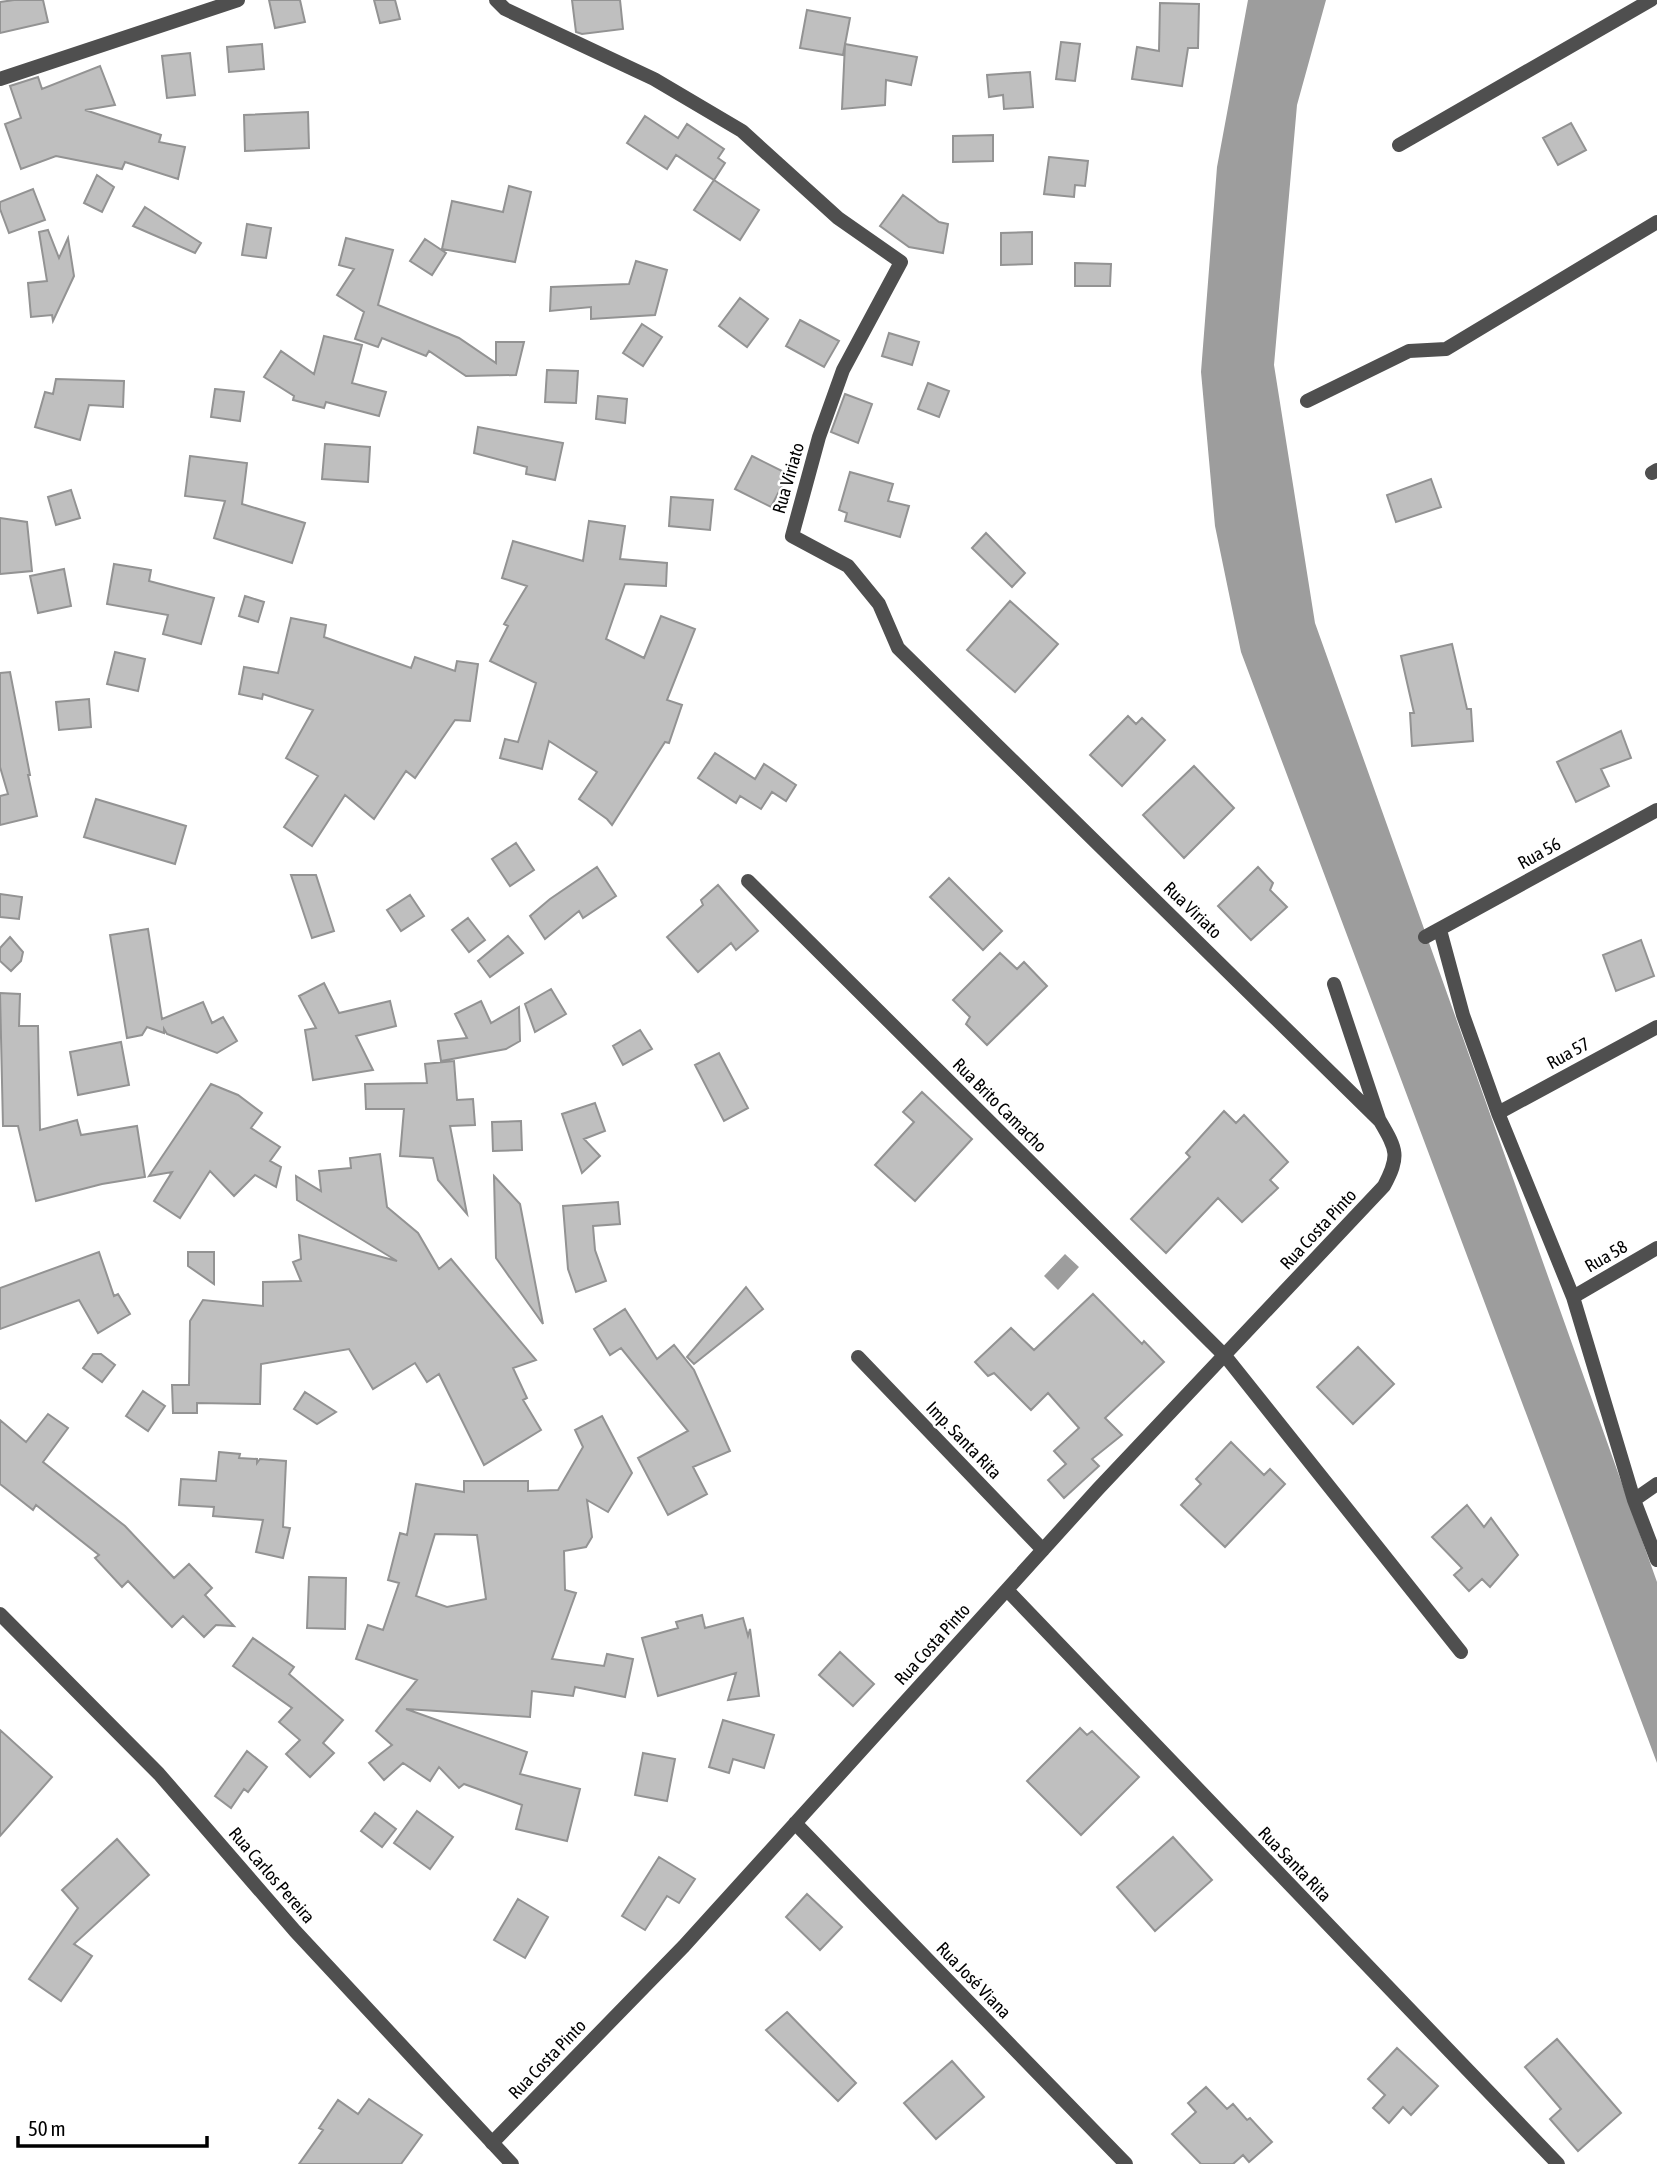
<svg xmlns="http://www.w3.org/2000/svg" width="1657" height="2164" viewBox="0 0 1657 2164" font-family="'Asap Condensed',sans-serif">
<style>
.water{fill:#9d9d9d}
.building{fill:#bfbfbf;stroke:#939393;stroke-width:2;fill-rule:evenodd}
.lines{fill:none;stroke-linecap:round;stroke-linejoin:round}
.minor{stroke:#4f4f4f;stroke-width:14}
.tertiary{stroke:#4f4f4f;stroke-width:14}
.labels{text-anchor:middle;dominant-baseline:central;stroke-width:5;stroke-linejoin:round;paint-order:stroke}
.street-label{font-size:18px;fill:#000;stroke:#fff}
</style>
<rect width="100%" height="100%" fill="#fff"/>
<path class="water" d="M1248,0H1326L1297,105L1274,365L1315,623L1657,1582V1763L1241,652L1215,526L1201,372L1217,167Z
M1065,1254L1079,1267L1058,1290L1044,1276Z"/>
<path class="building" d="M14,0H43L48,22L0,33V2Z
M269,0H300L305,22L275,28Z
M374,0H395L400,19L380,23Z
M572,0H620L623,29L582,34L576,32Z
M1160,3L1199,4L1198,48H1188L1182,86L1132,79L1137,47L1159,51Z
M807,10L850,18L843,55L800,48Z
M1061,42L1080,44L1075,81L1056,79Z
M262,44L264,69L229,72L227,47Z
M845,44L917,57L911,85L886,80L885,105L842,109Z
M190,53L195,95L167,98L162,56Z
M100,66L115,105L85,110L161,135L159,142L185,147L178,179L125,162L122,169L56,156L21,169L5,124L21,118L10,86L38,77L42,89Z
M1030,72L1033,107L1004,109L1003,95L989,97L987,75Z
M308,112L309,148L245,151L244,115Z
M645,116L678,138L687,124L724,149L718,158L725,163L714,180L676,155L667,169L627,143Z
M1571,123L1586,150L1558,165L1543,138Z
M993,135V161L953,162V136Z
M1049,157L1088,161L1085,186L1075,185L1074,197L1044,194Z
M97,175L114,187L102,212L84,203Z
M714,180L759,210L740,240L694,210Z
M509,186L531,192L515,262L442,249L452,201L503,212Z
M33,189L45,220L9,233L0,209V202Z
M903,195L939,222L948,224L943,253L909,247L880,226Z
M145,207L201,243L195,253L133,226Z
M247,224L271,228L266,258L242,255Z
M48,230L59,258L68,238L74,276L53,321L52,315L31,317L28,283L47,281L39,232Z
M1032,232V264L1001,265V233Z
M346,238L393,250L378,305L459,338L496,363V342H524L516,375L466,376L429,351L426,356L382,338L378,347L355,339L364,312L337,295L354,269L339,265Z
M425,239L446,253L432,275L410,261Z
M636,261L667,270L655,315L591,319V307L550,311L551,287L629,284Z
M1075,263L1111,264L1110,286H1075Z
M740,298L768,319L747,347L719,326Z
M800,320L839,341L824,367L786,346Z
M642,324L662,337L643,366L623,353Z
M889,333L919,342L912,365L882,356Z
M324,336L362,345L352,383L386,392L379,416L326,402L324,408L293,400L294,396L264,377L281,351L314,374Z
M547,370L578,371L576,403L545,402Z
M56,379L124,381L123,407L89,405L80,440L35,427L45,392L53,394Z
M928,383L949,391L939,417L918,409Z
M215,389L244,392L240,421L211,417Z
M845,394L872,404L858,443L831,432Z
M598,396L627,399L625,423L596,419Z
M478,427L563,443L555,480L526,474L527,467L474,453Z
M325,444L370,447L368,482L322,479Z
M190,456L247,463L242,504L305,523L292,563L214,538L225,501L185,496Z
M752,456L788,474L771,507L735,489Z
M850,472L893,484L888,501L909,506L900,537L845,521L847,513L839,510Z
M1431,479L1441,507L1396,522L1387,495Z
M71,490L80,518L56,525L48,497Z
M671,497L713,500L710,530L669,526Z
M0,518L27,522L32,571L0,574Z
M589,521L625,526L620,559L667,563L666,586L625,584L606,639L644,658L661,616L695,629L667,700L682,705L669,743L665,742L612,825L607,819L579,799L597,772L549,741L542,769L500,758L505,739L518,742L536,683L490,661L508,626L504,624L527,586L502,578L513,541L583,561Z
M986,533L1025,573L1012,587L972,548Z
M114,564L151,570L149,581L214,598L201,644L163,634L168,615L107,604Z
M64,569L71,606L38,613L30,576Z
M245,596L264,602L258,622L239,616Z
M1010,601L1058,644L1015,692L967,650Z
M291,618L326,625L324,637L411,668L415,657L455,671L457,661L478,664L470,721L455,720L415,778L406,771L374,819L345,795L312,846L284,827L318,776L286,758L313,710L263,694L262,699L239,694L244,667L278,673Z
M1452,644L1467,709H1471L1473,741L1412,746L1410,713H1414L1401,656Z
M115,652L145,659L138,691L107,684Z
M10,672L30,775H28L37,816L0,825V796L8,794L0,767V673Z
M89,699L91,727L59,730L56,702Z
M1128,716L1136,724L1142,718L1165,740L1122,786L1090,755Z
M1621,731L1631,758L1601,769L1609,786L1576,802L1557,762Z
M715,753L755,779L764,764L796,785L786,801L772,792L761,809L740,796L736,803L698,778Z
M1194,766L1234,808L1184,858L1143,815Z
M96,799L186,826L175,864L84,837Z
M516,843L534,870L510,886L492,859Z
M597,867L616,896L583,918L579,911L545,939L530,916L550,899Z
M1258,867L1273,883L1270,890L1287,907L1251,940L1218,906Z
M291,875H316L334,931L312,938Z
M949,878L1002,931L983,950L930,897Z
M718,885L758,931L736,950L731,943L698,972L667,937L703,905L701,900Z
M0,894L22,897L19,919L0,917Z
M410,895L424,916L401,931L387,910Z
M468,918L485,940L469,952L452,930Z
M148,929L162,1019L203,1002L212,1023L223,1017L237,1041L217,1053L167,1034L164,1029V1033L147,1027L142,1035L127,1038L110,935Z
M508,936L523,953L490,977L478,961Z
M10,937L23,952L21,961L11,971L0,961V948Z
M1641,940L1654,976L1616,991L1603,955Z
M1000,953L1017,969L1024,962L1047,986L987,1045L966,1024L970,1017L953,1000Z
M324,983L339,1013L390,1001L396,1026L356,1036L373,1070L313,1080L305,1030L316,1028L299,996Z
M551,989L566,1014L535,1032L525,1004Z
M0,993L20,994L19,1026H38L40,1130L77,1120L81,1135L137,1126L145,1177L102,1184L36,1201L18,1126H3Z
M481,1001L491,1023L519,1007L520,1041L506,1049L441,1061L438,1041L467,1038L455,1014Z
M640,1030L652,1049L623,1065L613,1046Z
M121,1042L129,1085L78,1095L70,1052Z
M719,1053L748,1108L724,1121L695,1065Z
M454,1061L457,1100L473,1099L475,1125L450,1126L467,1214L438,1180L433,1158L400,1156L404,1109H366L365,1084L427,1083L425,1064Z
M211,1084L238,1095L262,1113L251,1128L280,1147L270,1161L281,1167L276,1187L255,1175L234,1196L210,1171L180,1218L154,1201L172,1172L149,1176Z
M922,1092L972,1139L915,1201L875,1165L914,1122L903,1112Z
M595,1103L605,1131L584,1139L600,1156L582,1173L562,1114Z
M1224,1111L1236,1123L1244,1115L1288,1162L1270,1180L1278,1188L1242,1222L1218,1198L1166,1253L1131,1219L1190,1157L1186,1153Z
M521,1121L522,1150L493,1151L492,1122Z
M380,1154L387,1207L418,1233L439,1269L451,1259L536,1360L513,1368L527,1398L523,1400L541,1430L484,1465L439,1374L427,1382L415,1363L373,1389L349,1349L261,1364L260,1404L197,1403V1413H173L172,1385H189L190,1321L203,1300L263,1306V1282L301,1281L293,1262L301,1259L299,1235L397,1261L297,1200L296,1176L321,1191L319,1171L351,1168L350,1158Z
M494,1176L520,1204L543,1324L496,1258Z
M618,1202L620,1224L593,1226L595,1250L606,1281L576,1292L568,1269L563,1206Z
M99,1252L114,1296L118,1294L130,1314L98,1333L79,1300L0,1329V1288Z
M188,1252H214V1284L188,1266Z
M746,1287L763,1309L694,1364L687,1357Z
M1093,1294L1142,1344L1144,1341L1164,1362L1105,1418L1122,1435L1092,1459L1099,1466L1064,1498L1048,1480L1066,1464L1054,1451L1079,1428L1048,1393L1031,1410L994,1373L988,1376L975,1362L1011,1328L1034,1350Z
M625,1309L657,1359L674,1345L694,1370L730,1451L693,1467L707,1494L668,1515L638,1458L688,1431L621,1348L610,1355L594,1329Z
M1358,1347L1394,1384L1353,1424L1317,1387Z
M93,1354H101L115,1365L102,1382L83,1368Z
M143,1391L165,1406L148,1431L126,1416Z
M305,1392L336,1412L317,1424L294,1409Z
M48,1414L68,1428L43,1462L125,1526L174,1578L189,1564L212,1588L205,1595L234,1626L216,1625L204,1637L183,1616L172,1627L128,1581L122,1587L95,1558L99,1555L36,1505L33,1510L0,1484V1420L26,1442Z
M602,1416L632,1473L608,1512L587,1500L592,1537L586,1547L564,1551L565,1590L576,1593L552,1659L604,1666L607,1654L633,1659L625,1697L575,1687L573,1696L532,1691L530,1717L406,1709L527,1752L520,1774L580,1789L567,1841L516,1829L522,1805L464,1784L459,1788L439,1767L430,1781L403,1763L384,1780L369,1763L392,1745L376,1731L417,1680L356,1659L368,1625L383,1630L399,1583L388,1580L400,1533L407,1535L416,1484L464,1492V1481H528V1491L558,1490L583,1447L575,1430ZM435,1534L477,1535L486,1599L447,1607L416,1596Z
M1231,1442L1264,1475L1270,1469L1285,1484L1225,1547L1181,1505L1201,1484L1196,1479Z
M219,1452L240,1454L239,1458L257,1459V1463L260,1459L286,1461L283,1527L290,1528L283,1558L256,1552L263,1520L213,1516L214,1507L179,1505L181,1479L216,1481Z
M1467,1505L1484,1527L1491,1518L1518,1555L1490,1587L1482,1579L1469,1591L1454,1575L1462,1568L1432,1537Z
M309,1577L346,1578L345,1629L307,1628Z
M702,1615L705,1628L743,1618L748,1636L750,1629L759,1696L728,1700L736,1673L658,1696L642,1638L678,1628L676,1622Z
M253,1638L294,1667L289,1674L343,1720L323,1743L334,1753L310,1777L286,1754L300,1740L279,1722L292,1708L233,1666Z
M840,1652L874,1684L853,1706L819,1675Z
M723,1720L774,1735L764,1768L733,1759L729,1773L709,1767Z
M1080,1728L1087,1735L1092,1731L1139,1777L1081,1835L1027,1781Z
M0,1730L52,1777L0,1836Z
M247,1751L267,1767L248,1792L244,1789L231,1808L215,1796Z
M643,1753L675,1759L667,1801L635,1795Z
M417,1811L453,1837L430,1869L394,1843Z
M375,1813L396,1829L382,1847L361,1831Z
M1173,1837L1212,1880L1155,1931L1117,1887Z
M117,1839L149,1875L74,1944L92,1956L61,2001L29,1979L78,1908L62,1890Z
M659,1857L695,1879L679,1903L667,1896L645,1930L622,1916Z
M807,1894L842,1927L820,1950L786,1917Z
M518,1899L548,1917L525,1958L494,1940Z
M787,2012L856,2083L838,2101L766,2030Z
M1557,2039L1621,2113L1578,2151L1550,2119L1561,2109L1525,2067Z
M1397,2048L1438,2086L1411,2115L1403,2107L1389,2123L1373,2108L1385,2095L1368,2079Z
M952,2061L984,2097L936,2139L904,2103Z
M1206,2087L1227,2109L1233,2104L1247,2120L1250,2118L1272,2142L1249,2162L1243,2155L1233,2164H1201L1172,2134L1196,2112L1188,2103Z
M369,2099L422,2135L401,2164H299L323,2130L319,2128L338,2100L358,2114Z"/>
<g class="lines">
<path class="minor" d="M0,79L238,0
M1399,145L1651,0
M1307,401L1409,351L1446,349L1657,222
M1652,473L1657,470
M748,881L1226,1357L1461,1652
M1440,930L1463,1015L1498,1113L1573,1297L1634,1500L1657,1560
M1425,937L1657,810
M1334,984L1379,1119
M1498,1113L1657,1027
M1573,1297L1657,1248
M858,1357L1043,1550
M1634,1500L1657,1484
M1007,1590L1558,2164
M795,1823L1126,2164
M492,2143L684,1946L1098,1489L1384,1186C1400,1156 1397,1150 1380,1121L898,648L879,604L848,566L792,536L819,437L843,370L901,262L838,218L742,131L654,79L505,9L496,0"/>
<path class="tertiary" d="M0,1614L159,1774L295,1931L512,2164"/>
</g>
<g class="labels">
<g class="street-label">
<text transform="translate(788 478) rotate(-74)">Rua Viriato</text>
<text transform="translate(1539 853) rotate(-29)">Rua 56</text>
<text transform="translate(1193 910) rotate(44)">Rua Viriato</text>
<text transform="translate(1568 1053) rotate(-29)">Rua 57</text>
<text transform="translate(1000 1105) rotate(45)">Rua Brito Camacho</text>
<text transform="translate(1318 1229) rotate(-47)">Rua Costa Pinto</text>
<text transform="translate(1606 1256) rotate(-30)">Rua 58</text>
<text transform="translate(964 1440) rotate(46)">Imp. Santa Rita</text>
<text transform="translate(932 1644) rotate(-48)">Rua Costa Pinto</text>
<text transform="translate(1295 1864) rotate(46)">Rua Santa Rita</text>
<text transform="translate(272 1875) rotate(49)">Rua Carlos Pereira</text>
<text transform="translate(974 1980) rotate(46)">Rua José Viana</text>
<text transform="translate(547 2059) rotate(-46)">Rua Costa Pinto</text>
</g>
</g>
<path d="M18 2136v10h189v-10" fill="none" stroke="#000000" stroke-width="3.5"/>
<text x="28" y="2136" font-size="21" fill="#000000" stroke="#ffffff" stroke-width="5" paint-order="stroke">50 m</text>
</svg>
